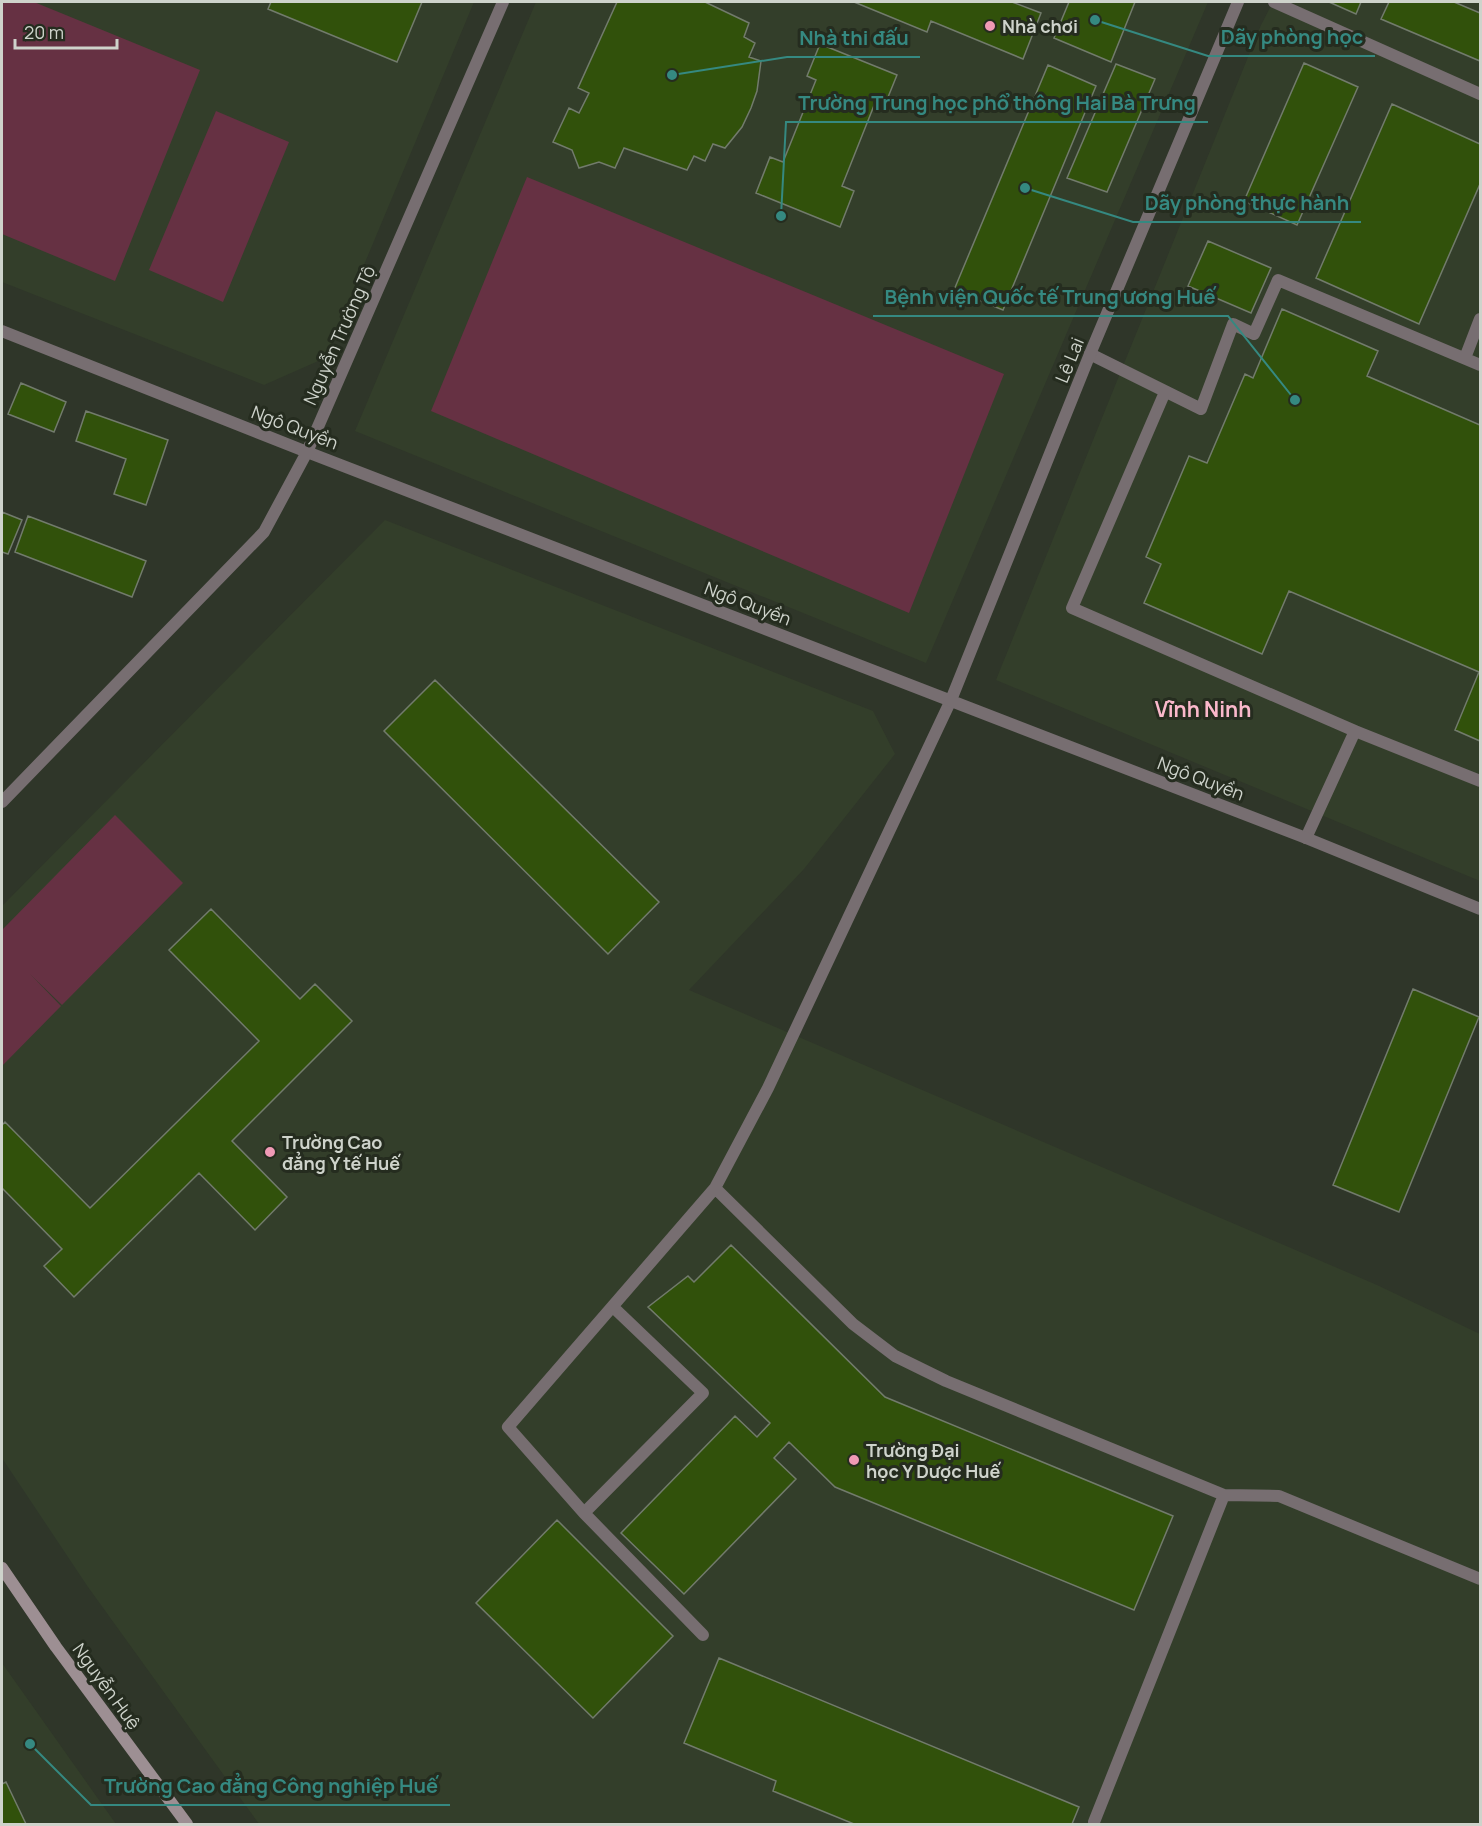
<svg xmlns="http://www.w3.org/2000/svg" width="1482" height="1826" viewBox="0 0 1482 1826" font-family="Manrope,sans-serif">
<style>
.built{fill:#333e2a}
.green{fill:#663143}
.building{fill:#31510b;stroke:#727b6c;stroke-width:1.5}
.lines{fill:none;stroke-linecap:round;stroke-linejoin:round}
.lane{stroke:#776e71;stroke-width:12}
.street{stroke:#776e71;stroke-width:12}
.secondary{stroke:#9d8f93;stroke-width:12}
.poi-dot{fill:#f09ab5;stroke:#252c1f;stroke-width:2}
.labels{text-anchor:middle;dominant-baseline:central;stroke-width:6;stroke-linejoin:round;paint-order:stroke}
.poi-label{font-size:18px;font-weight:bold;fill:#ced3cb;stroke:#252c1f;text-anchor:start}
.street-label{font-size:18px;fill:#ced3cb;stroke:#252c1f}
.quarter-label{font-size:21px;font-weight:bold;fill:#fab8cb;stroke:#252c1f}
.leader{fill:none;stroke:#358981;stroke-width:2}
.callout-dot{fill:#358981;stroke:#252c1f;stroke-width:2}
.callout-label{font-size:20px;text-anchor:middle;font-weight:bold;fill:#358981;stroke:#252c1f;stroke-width:6;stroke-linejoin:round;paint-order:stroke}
</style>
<rect width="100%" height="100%" fill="#2f3629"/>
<path class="built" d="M2,2H474L325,358L264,385L2,282Z
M536,2H1208L926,663L355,431Z
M1273,2H1480V881L996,680L1261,25Z
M385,520L873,711L895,754L804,869L689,990L1377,1285L1480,1334V1824H259L88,1587L2,1458V906Z
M2,1663L116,1824H2Z"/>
<path class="green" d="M2,2H34L200,70L115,281L2,234Z
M216,111L289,142L223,302L149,270Z
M527,177L1004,374L909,613L431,411Z
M115,815L183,883L62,1005L30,974L61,1006L2,1066V930Z"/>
<path class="building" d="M271,2H422L397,62L268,9Z
M617,2H705L749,23L744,37L755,43L749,57L761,61L757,91L751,108L742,127L725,148L713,144L705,161L694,156L687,170L624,148L615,168L599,162L579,168L572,150L553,142L569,108L579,113L589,93L578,88Z
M854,2H1012L1041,13L1023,59L931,21L927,32Z
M1069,2H1135L1111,62L1054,38Z
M1329,2H1361L1356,14Z
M1389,2H1454L1480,13V61L1381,19Z
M820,44L897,75L884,107L875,103L842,186L854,191L840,227L756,193L770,157L783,162L816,80L807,76Z
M1304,63L1358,87L1297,225L1244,201Z
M1116,64L1155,79L1107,192L1067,178Z
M1048,65L1096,86L1003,310L954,290Z
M1392,104L1480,144V184L1419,324L1316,278Z
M1208,241L1271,268L1251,313L1188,286Z
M1282,309L1378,351L1367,376L1480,425V741L1455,730L1479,672L1289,591L1262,654L1144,603L1161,564L1146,557L1189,456L1207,463L1245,374L1253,378Z
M21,383L66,402L54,432L8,414Z
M86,411L168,440L146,505L114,494L126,459L76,441Z
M2,512L22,520L8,554L2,552Z
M28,516L146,561L132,597L15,552Z
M435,680L659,902L608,954L384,731Z
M211,909L300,999L315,984L352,1021L232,1141L287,1197L255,1230L199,1173L74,1297L44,1266L62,1249L2,1188V1125L5,1122L90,1208L259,1041L169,950Z
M1413,989L1479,1017L1399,1212L1333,1185Z
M731,1245L885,1397L1173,1516L1134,1610L835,1487L789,1442L774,1458L796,1479L684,1594L621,1533L735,1416L757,1437L770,1423L648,1307L688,1276L694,1282Z
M557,1520L673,1636L593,1718L476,1603Z
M719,1658L1079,1807L1072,1824H854L773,1791L776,1781L684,1743Z
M6,1782L26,1824H2V1784Z"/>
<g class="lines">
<path class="lane" d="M1274,2L1480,94
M1090,354L1201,409L1233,324L1254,334L1278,280L1480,365
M1465,358L1480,319
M1165,392L1072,608L1355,731L1480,781
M1306,838L1355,731
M715,1188L853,1324L895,1356L946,1381L1224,1495L1279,1496L1480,1579
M584,1513L703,1393L613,1307
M703,1635L584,1513L508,1427L715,1188L768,1088L951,700
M1094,1822L1224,1495"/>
<path class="street" d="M2,331L307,452L1306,838L1480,909
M951,700L1090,354L1238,2
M2,802L264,532L307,452L503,2"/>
<path class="secondary" d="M2,1568L56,1647L187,1824"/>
</g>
<g class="poi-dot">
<circle cx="990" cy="26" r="6"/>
<circle cx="270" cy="1152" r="6"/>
<circle cx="854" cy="1460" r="6"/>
</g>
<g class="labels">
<g class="poi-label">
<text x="1002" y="26">Nhà chơi</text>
<text x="282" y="1142">Trường Cao<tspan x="282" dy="21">đẳng Y tế Huế</tspan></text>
<text x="866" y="1450">Trường Đại<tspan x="866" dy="21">học Y Dược Huế</tspan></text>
</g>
<g class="street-label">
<text transform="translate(339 335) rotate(-66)">Nguyễn Trường Tộ</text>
<text transform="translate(1069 360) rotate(-68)">Lê Lai</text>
<text transform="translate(295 427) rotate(21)">Ngô Quyền</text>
<text transform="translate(748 603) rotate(21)">Ngô Quyền</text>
<text transform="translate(1201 778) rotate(21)">Ngô Quyền</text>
<text transform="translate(107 1686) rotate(54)">Nguyễn Huệ</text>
</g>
<g class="quarter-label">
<text x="1203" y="709">Vĩnh Ninh</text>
</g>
</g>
<path class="leader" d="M1095 20L1208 56H1375M672 75L787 57H920M781 216L786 122H1208M1025 188L1133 222H1361M1295 400L1228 316H873M30 1744L91 1805H450"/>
<g class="callout-dot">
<circle cx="1095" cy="20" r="6"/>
<circle cx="672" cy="75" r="6"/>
<circle cx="781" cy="216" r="6"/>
<circle cx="1025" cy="188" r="6"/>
<circle cx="1295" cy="400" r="6"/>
<circle cx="30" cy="1744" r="6"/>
</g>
<g class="callout-label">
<text x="1292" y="44">Dãy phòng học</text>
<text x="854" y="45">Nhà thi đấu</text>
<text x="997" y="110">Trường Trung học phổ thông Hai Bà Trưng</text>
<text x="1247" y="210">Dãy phòng thực hành</text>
<text x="1050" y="304">Bệnh viện Quốc tế Trung ương Huế</text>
<text x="271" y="1793">Trường Cao đẳng Công nghiệp Huế</text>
</g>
<rect width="1482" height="1826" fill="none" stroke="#ced3cb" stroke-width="6"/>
<path d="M15 39v9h102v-9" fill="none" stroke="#ced3cb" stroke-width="3"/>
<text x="24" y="39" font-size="18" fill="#ced3cb" stroke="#252c1f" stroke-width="4.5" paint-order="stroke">20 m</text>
</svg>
